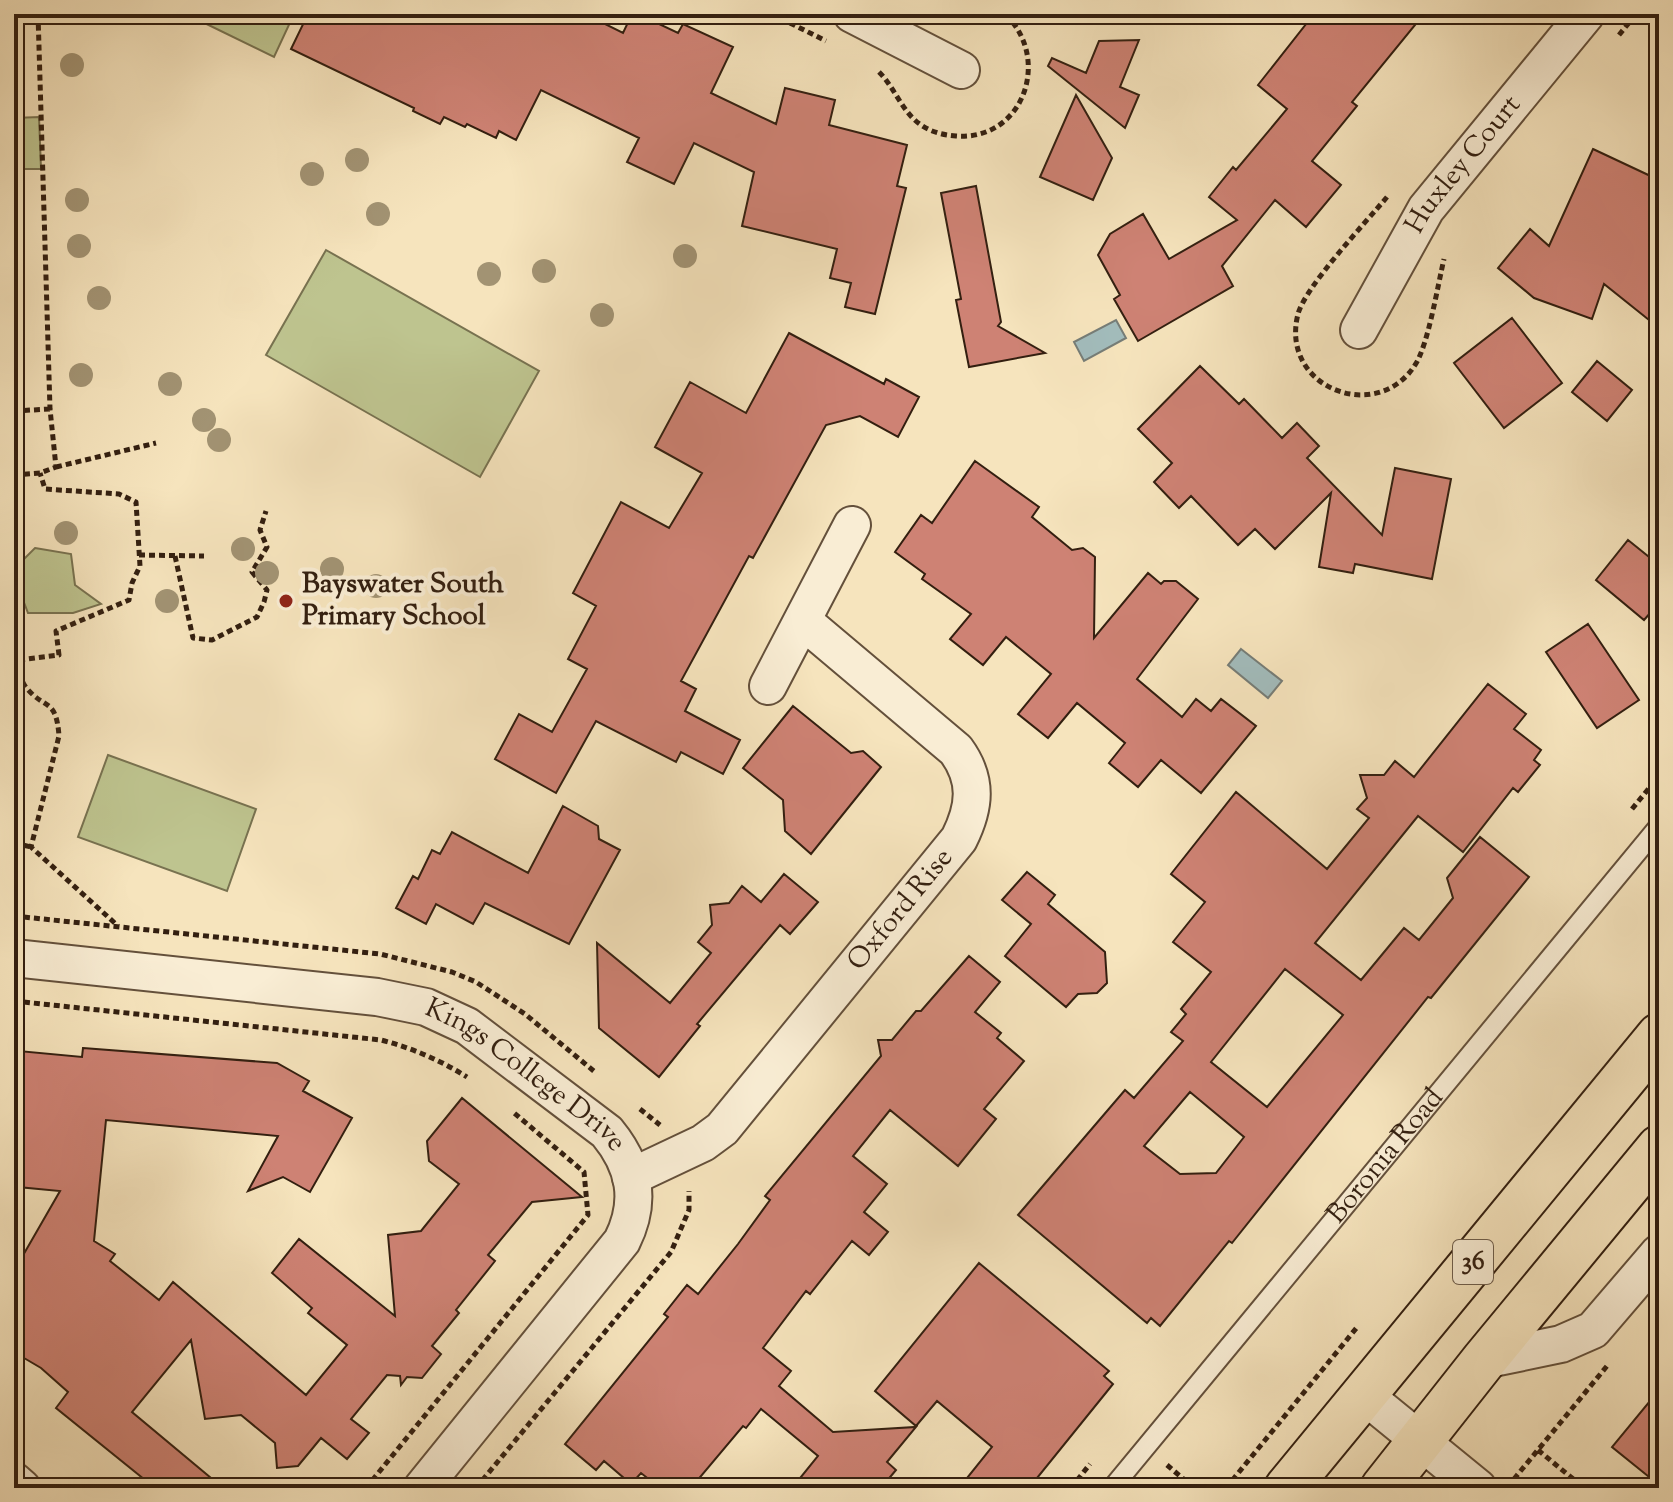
<svg xmlns="http://www.w3.org/2000/svg" width="1673" height="1502" viewBox="0 0 1673 1502" font-family="'Sorts Mill Goudy',serif">
<style>
.green{fill:#bec48f;stroke:#787250;stroke-width:2}
.water{fill:#a2bcbc;stroke:#767d77;stroke-width:2}
.building{fill:#ce8274;stroke:#331f10;stroke-width:2;fill-rule:evenodd}
.lines{fill:none;stroke-linecap:round;stroke-linejoin:round}
.lane-casing{stroke:#64503b;stroke-width:22}
.street-casing{stroke:#64503b;stroke-width:40}
.primary-casing{stroke:#331f10;stroke-width:48}
.path{stroke:#331f10;stroke-width:5;stroke-dasharray:6 4;stroke-linecap:butt}
.lane{stroke:#f9edd4;stroke-width:18}
.street{stroke:#f9edd4;stroke-width:36}
.primary{stroke:#f6e4bd;stroke-width:44}
.tree{fill:#a29373}
.poi-dot{fill:#8f2418;stroke:#f9edd4;stroke-width:3}
.labels{text-anchor:middle;dominant-baseline:central;stroke-width:8;stroke-linejoin:round;paint-order:stroke}
.shield{fill:#f9edd4;stroke:#6e5d4b;stroke-width:2}
.shield-label{font-size:26px;font-weight:bold;fill:#331f10}
.street-label{font-size:28px;fill:#331f10;stroke:#f9edd4}
.poi-label{font-size:28px;font-weight:bold;fill:#331f10;stroke:#f9edd4;text-anchor:start}
</style>
<rect width="100%" height="100%" fill="#f6e4bd"/>
<filter id="stains"><feTurbulence type="fractalNoise" baseFrequency=".0025" numOctaves="4"/><feColorMatrix values="0 0 0 0 .2 0 0 0 0 .09 0 0 0 0 .02 0 0 0 .5 -.17"/></filter>
<radialGradient id="worn" r=".72"><stop offset=".6" stop-color="#630" stop-opacity="0"/><stop offset="1" stop-color="#630" stop-opacity=".3"/></radialGradient>
<path class="green" d="M186,14H294L274,57Z
M39,117L41,169H15L14,118Z
M326,250L539,371L480,477L266,355Z
M35,548L71,554L75,585L101,604L73,613H28L14,576V569Z
M108,755L256,809L227,891L78,837Z"/>
<path class="water" d="M1116,320L1126,338L1084,361L1074,342Z
M1241,649L1282,681L1268,698L1228,665Z"/>
<path class="building" d="M308,14H585L623,33L632,14H638L678,33L683,24L733,47L711,93L776,124L785,88L835,100L829,125L907,145L897,186L906,188L875,314L845,307L851,283L830,278L837,249L742,226L754,172L694,143L674,184L627,162L639,138L541,90L516,140L499,131L496,138L467,124L465,127L444,117L440,124L413,111L414,108L291,49Z
M1314,14H1424L1352,102L1357,106L1312,161L1341,185L1306,227L1275,200L1222,266L1233,286L1138,341L1114,299L1120,295L1098,255L1110,234L1143,214L1169,259L1237,220L1209,197L1233,167L1236,170L1287,109L1258,85Z
M1139,40L1120,87L1139,95L1125,128L1048,66L1052,58L1086,73L1099,41Z
M1076,95L1112,158L1093,200L1040,177Z
M1593,149L1659,180V328L1604,284L1592,319L1534,298L1498,268L1530,229L1549,246Z
M976,186L1001,322L998,326L1045,353L969,367L956,300L961,299L941,193Z
M1512,318L1562,383L1504,428L1454,363Z
M789,333L884,384L886,379L919,397L898,437L860,416L826,425L753,558L749,556L681,681L696,689L685,711L740,740L723,774L681,752L676,762L596,721L556,793L495,759L519,714L552,732L587,669L568,659L596,606L573,593L621,502L669,528L702,473L655,447L690,382L746,413Z
M1597,361L1632,390L1607,421L1572,392Z
M1200,366L1239,404L1244,399L1282,438L1297,423L1319,446L1307,458L1382,535L1395,468L1451,479L1432,579L1355,564L1353,573L1319,567L1331,493L1275,549L1255,529L1238,545L1191,496L1179,508L1154,482L1172,463L1138,429Z
M975,461L1039,507L1032,517L1072,550L1083,548L1095,557L1094,638L1148,573L1161,584L1164,581H1176L1198,599L1137,679L1182,717L1196,699L1211,711L1221,699L1256,726L1201,793L1161,760L1138,787L1109,763L1125,743L1077,703L1048,738L1018,714L1051,674L1006,637L983,665L950,639L971,614L922,579L925,574L895,552L921,515L932,523Z
M1628,540L1659,565V603L1644,620L1596,580Z
M1588,624L1639,700L1597,728L1546,652Z
M1488,684L1526,714L1514,729L1541,750L1534,760L1540,765L1518,792L1513,788L1463,852L1418,816L1315,943L1361,980L1404,928L1419,940L1453,898L1447,878L1480,837L1529,877L1431,998L1428,997L1232,1243L1229,1241L1160,1326L1151,1318L1147,1323L1018,1215L1125,1090L1134,1098L1183,1041L1171,1032L1186,1014L1181,1009L1211,972L1173,942L1205,902L1171,874L1236,792L1327,869L1369,818L1357,809L1367,798L1360,775H1384L1395,761L1414,777ZM1285,969L1343,1015L1267,1107L1211,1062ZM1190,1092L1244,1137L1216,1173L1180,1174L1144,1146Z
M793,706L851,753L863,751L881,767L811,854L785,831L783,800L743,768Z
M563,806L598,826L599,839L620,850L569,944L485,903L473,924L436,904L426,924L396,908L413,876L418,879L432,850L440,854L452,832L528,873Z
M1027,872L1055,895L1048,904L1105,952L1107,983L1097,993L1078,994L1066,1007L1005,956L1031,924L1002,900Z
M784,874L818,902L790,934L780,925L697,1024L700,1026L659,1077L599,1028L597,943L670,1003L711,953L698,942L712,925L710,905L729,903L742,886L761,902Z
M969,956L1000,982L975,1012L1001,1033L997,1038L1024,1061L984,1109L996,1119L958,1166L890,1110L853,1156L887,1184L864,1212L888,1232L869,1255L852,1241L810,1294L806,1291L763,1348L791,1371L779,1386L833,1432L916,1427L887,1462L896,1470L881,1488H792L818,1456L761,1409L746,1428L743,1426L691,1488H660L641,1473L631,1484L604,1461L596,1470L565,1444L668,1317L664,1314L687,1285L698,1294L738,1244L770,1200L765,1196L881,1056L878,1040H892L916,1011H921Z
M83,1048L277,1063L309,1081L303,1091L352,1118L310,1192L283,1177L248,1191L278,1136L106,1120L94,1241L115,1254L110,1261L159,1300L173,1282L306,1395L347,1345L308,1313L312,1308L272,1273L299,1239L395,1316L388,1235L421,1231L459,1184L429,1161L427,1141L462,1098L582,1197L532,1202L488,1255L495,1261L456,1310L459,1313L432,1346L441,1354L422,1378L407,1377L401,1385L400,1376L387,1375L351,1419L369,1433L347,1459L321,1438L298,1466L277,1468L275,1443L241,1415L205,1419L191,1340L132,1412L223,1488H155L56,1408L68,1392L41,1368L24,1358L22,1345L14,1340V1271L60,1191L18,1187L24,1120L14,1119L19,1051L82,1057Z
M979,1263L1109,1371L1104,1376L1113,1384L1029,1488H959L992,1447L937,1401L916,1426L875,1391Z
M1659,1390V1485L1612,1447Z"/>
<g class="lines">
<defs>
<g id="lane">
<path id="s1" d="M1112,1488L1659,826"/>
</g>
<g id="street">
<path d="M852,14L961,70"/>
<path id="s2" d="M1359,330L1426,209L1586,14"/>
<path d="M768,686L852,525"/>
<path id="s3" d="M14,958L377,997L426,1007L467,1026L607,1132C635,1166 642,1201 622,1241L422,1488"/>
<path id="s4" d="M631,1177L703,1143L722,1129L959,839C975,807 978,780 956,750L803,621"/>
<path d="M1484,1360L1561,1344L1593,1330L1659,1253"/>
<path d="M1364,1395L1478,1488"/>
<path d="M14,1481L22,1488"/>
</g>
<path id="primary" d="M1287,1488L1659,1036
M1383,1488L1484,1360L1659,1148"/>
</defs>
<use href="#lane" class="lane-casing"/>
<use href="#street" class="street-casing"/>
<use href="#primary" class="primary-casing"/>
<path class="path" d="M772,14L826,41
M1619,35L1636,14
M879,72C895,88 902,112 921,125C931,132 943,135 956,136C1024,141 1052,58 1005,14
M1387,197C1366,222 1305,287 1298,314C1279,388 1377,425 1415,365C1428,346 1438,284 1444,259
M14,411L50,409
M56,467L156,443
M14,475L40,473L56,467L50,409L38,14
M139,555L204,556
M175,556L193,638L212,640L257,617L264,602L267,590L252,572L267,547L260,530L266,511
M14,643C20,655 17,674 25,686C44,711 56,696 59,736L31,847L118,926
M19,660L59,655L56,631L129,600L132,583L140,566L136,502L119,494L45,489L40,473
M1632,809L1659,776
M14,843L31,847
M14,916L380,954L452,972L476,982L525,1014L595,1072
M14,1001L381,1040C412,1048 440,1060 467,1077
M640,1109L660,1125
M1538,1450L1584,1488
M1167,1465L1194,1488
M1514,1479L1607,1366
M366,1488L588,1215L584,1172L513,1112
M476,1488L671,1252L689,1210V1191
M1071,1488L1090,1464
M1226,1488L1358,1326"/>
<use href="#lane" class="lane"/>
<use href="#street" class="street"/>
<use href="#primary" class="primary"/>
</g>
<g class="tree">
<circle cx="72" cy="65" r="12"/>
<circle cx="357" cy="160" r="12"/>
<circle cx="312" cy="174" r="12"/>
<circle cx="77" cy="200" r="12"/>
<circle cx="378" cy="214" r="12"/>
<circle cx="79" cy="246" r="12"/>
<circle cx="685" cy="256" r="12"/>
<circle cx="544" cy="271" r="12"/>
<circle cx="489" cy="274" r="12"/>
<circle cx="99" cy="298" r="12"/>
<circle cx="602" cy="315" r="12"/>
<circle cx="81" cy="375" r="12"/>
<circle cx="170" cy="384" r="12"/>
<circle cx="204" cy="420" r="12"/>
<circle cx="219" cy="440" r="12"/>
<circle cx="66" cy="533" r="12"/>
<circle cx="243" cy="549" r="12"/>
<circle cx="332" cy="569" r="12"/>
<circle cx="267" cy="573" r="12"/>
<circle cx="376" cy="586" r="12"/>
<circle cx="167" cy="601" r="12"/>
</g>
<circle class="poi-dot" cx="286" cy="601" r="8"/>
<g class="labels">
<rect class="shield" x="1453" y="1240" width="40" height="44" rx="6"/>
<g class="shield-label">
<text x="1473" y="1262">36</text>
</g>
<g class="street-label">
<text stroke="none"><textPath href="#s2" startOffset="196">Huxley Court</textPath></text>
<text stroke="none"><textPath href="#s4" startOffset="386">Oxford Rise</textPath></text>
<text stroke="none"><textPath href="#s3" startOffset="536">Kings College Drive</textPath></text>
<text stroke="none"><textPath href="#s1" startOffset="430">Boronia Road</textPath></text>
</g>
<g class="poi-label">
<text x="302" y="585">Bayswater South<tspan x="302" dy="32">Primary School</tspan></text>
</g>
</g>
<rect width="1673" height="1502" fill="none" stroke="#f6e4bd" stroke-width="48"/>
<rect x="16" y="16" width="1641" height="1470" fill="none" stroke="#331f10" stroke-width="4"/>
<rect x="24" y="24" width="1625" height="1454" fill="none" stroke="#331f10" stroke-width="2"/>
<rect width="100%" height="100%" filter="url(#stains)"/>
<rect width="100%" height="100%" fill="url(#worn)"/>
</svg>
